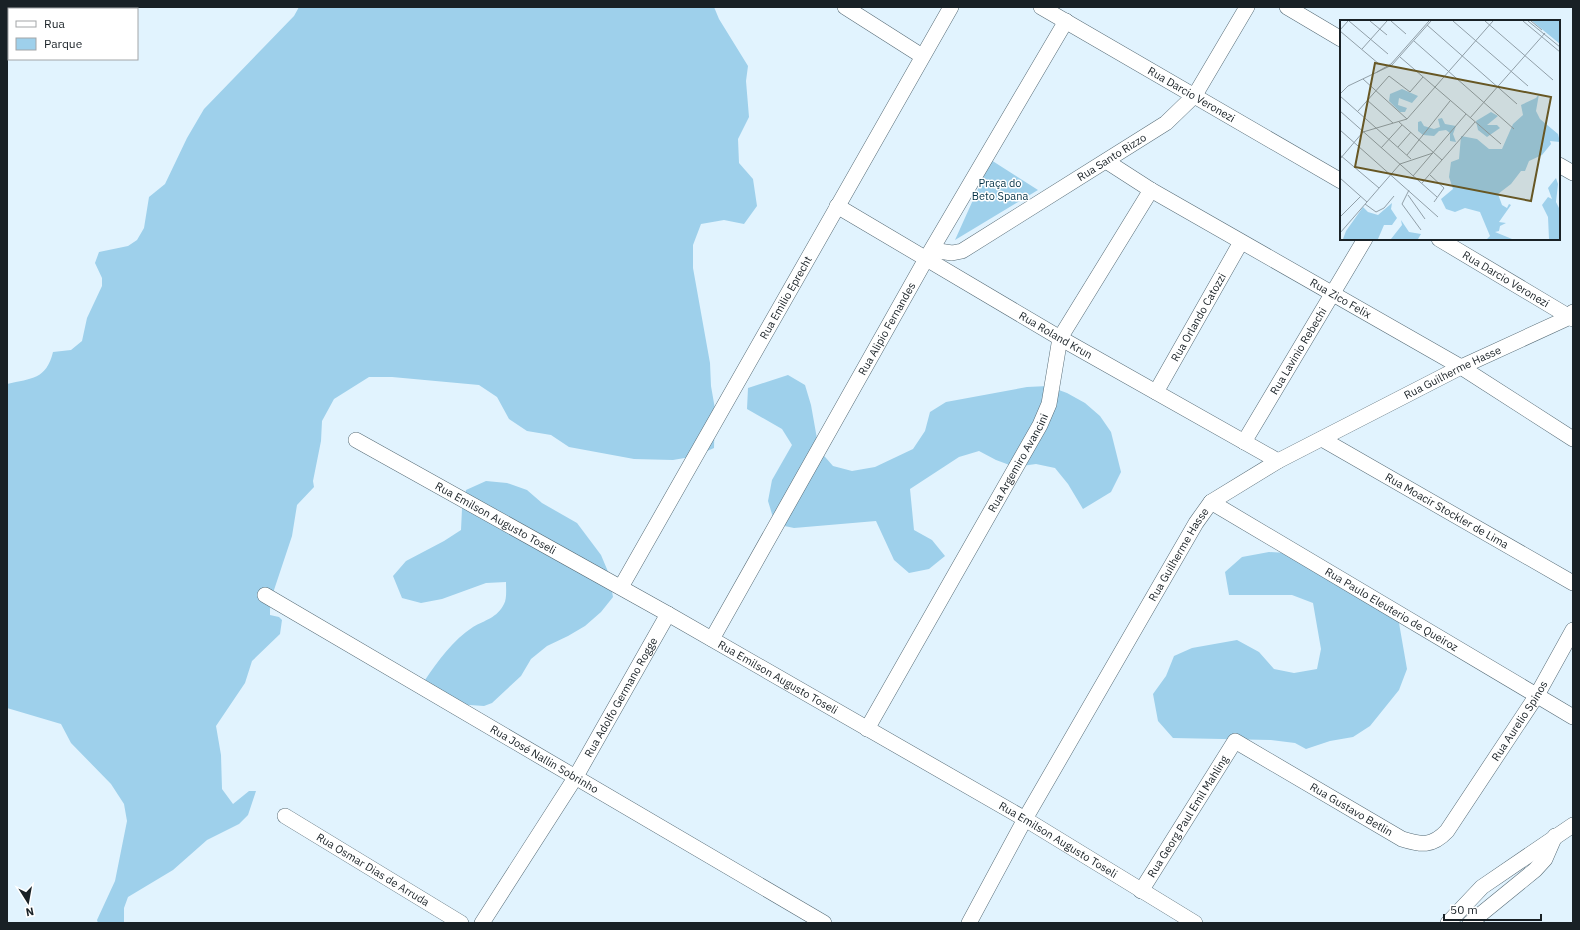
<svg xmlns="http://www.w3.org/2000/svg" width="1580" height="930" viewBox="0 0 1580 930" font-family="'IBM Plex Sans',sans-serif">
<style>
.green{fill:#9ed0eb}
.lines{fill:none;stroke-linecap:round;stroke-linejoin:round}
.minor-casing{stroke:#576c77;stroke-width:16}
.minor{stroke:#fff;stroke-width:15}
.labels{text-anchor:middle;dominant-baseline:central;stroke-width:3;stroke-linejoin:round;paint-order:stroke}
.street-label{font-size:11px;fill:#192126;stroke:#fff}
.park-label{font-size:11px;fill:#033145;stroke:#fff}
.inset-road{fill:none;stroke:#919fa8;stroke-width:1}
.view{fill:#675724;fill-opacity:0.15;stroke:#675724;stroke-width:2}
.inset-edge{fill:none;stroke:#192126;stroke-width:2}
</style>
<rect width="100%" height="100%" fill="#e1f3fe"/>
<path class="green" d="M299,7H714L719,19L748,66L746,81L749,117L738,139L739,163L753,179L757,206L744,224L724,220L701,224L693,245V268L710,363L711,386L715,409L714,448L696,456L673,460L634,459L569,447L551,435L527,431L509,419L497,397L479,385L392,377H369L334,399L322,421L321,441L313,481L314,487L297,505L292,536L270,602V615L279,617L282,620L280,634L252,661L245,683L216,726L221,755L222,789L233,804L249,791H256L248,815L239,824L207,840L173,870L128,897L124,908V923H98L97,920L115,881L127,821L124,804L111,784L71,743L61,724L7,708V384C32,378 46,380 53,352L71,350L82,341L87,318L102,286V278L95,263L99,252L128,246L137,240L144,228L149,197L165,184L187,138L204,109L294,16Z
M991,160L1038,190L955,240Z
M788,375L805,385L811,405L819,450L833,466L852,471L875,467L913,449L925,431L930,412L946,402L1027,387L1048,386L1067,393L1085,403L1100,416L1111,432L1121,472L1111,492L1083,509L1068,484L1055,468L1036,464L1015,467L996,460L979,451L959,457L910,489L914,530L932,540L945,556L929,569L909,573L894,560L876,521L794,528L775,524L768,501L772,480L792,445L782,429L747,409L748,388Z
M486,481L507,483L527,490L542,503L577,523L601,555L609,574L613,597L601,612L585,626L568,636L547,646L531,659L521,676L492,703L484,706L455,704L425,680C438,661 453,640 473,627C485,620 497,618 504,604C507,599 506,588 506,582L486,583L442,599L421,603L402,598L393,576L406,561L444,541L461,530L462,509L466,490Z
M1269,552L1288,553L1392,605L1399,623L1407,669L1399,690L1370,726L1353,737L1330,741L1306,749L1295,743L1271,740L1173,738L1158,721L1153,694L1166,676L1174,656L1192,648L1237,640L1259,652L1274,669L1294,673L1317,669L1321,649L1313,603L1292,595H1229L1225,572L1242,557Z"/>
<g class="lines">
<defs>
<g id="minor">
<path d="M845,7L922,56"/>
<path id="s1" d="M1041,7L1341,181"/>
<path d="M1287,7L1341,39"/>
<path id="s2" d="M1106,161L1151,190L1461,367L1573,439"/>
<path d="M1559,165L1573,173"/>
<path id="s3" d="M837,206L1060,338L1278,461"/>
<path id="s4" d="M1439,239L1573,319"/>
<path id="s5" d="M932,250L952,253L962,251L1166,123L1195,95L1247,7"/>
<path id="s6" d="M1156,392L1241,242"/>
<path id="s7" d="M1322,439L1573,583"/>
<path id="s8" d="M356,440L668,614L1025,819L1195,923"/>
<path id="s9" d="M1244,442L1365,239"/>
<path id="s10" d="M1211,502L1573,717"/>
<path id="s11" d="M621,587L951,7"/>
<path id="s12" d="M265,595L824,923"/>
<path id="s13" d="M712,639L926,259L1066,21"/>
<path id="s14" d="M867,729L1040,425L1049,404L1060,338L1151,190"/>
<path id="s15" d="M285,816L461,923"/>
<path id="s16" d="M1141,891L1235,741L1402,839C1421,845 1432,847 1447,831L1537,695L1573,630"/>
<path id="s17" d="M482,923L575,778L668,614"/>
<path id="s18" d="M969,923L1025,819L1196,523L1211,502L1278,461L1461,367L1570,317L1573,312"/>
<path d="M1448,923L1482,887L1573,825"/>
<path d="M1470,923L1535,870L1545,859L1555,836"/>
</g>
</defs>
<use href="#minor" class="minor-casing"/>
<use href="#minor" class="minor"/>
</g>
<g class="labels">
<g class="street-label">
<text stroke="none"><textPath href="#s1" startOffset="174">Rua Darcio Veronezi</textPath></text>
<text stroke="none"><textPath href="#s5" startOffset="207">Rua Santo Rizzo</textPath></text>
<text stroke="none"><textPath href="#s4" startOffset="78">Rua Darcio Veronezi</textPath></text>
<text stroke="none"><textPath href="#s11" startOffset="333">Rua Emilio Eprecht</textPath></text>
<text stroke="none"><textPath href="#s2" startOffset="272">Rua Zico Felix</textPath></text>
<text stroke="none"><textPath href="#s6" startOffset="86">Rua Orlando Catozzi</textPath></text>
<text stroke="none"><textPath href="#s13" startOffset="356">Rua Alipio Fernandes</textPath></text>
<text stroke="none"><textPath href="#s3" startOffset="254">Rua Roland Krun</textPath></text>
<text stroke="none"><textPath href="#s9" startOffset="106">Rua Lavinio Rebechi</textPath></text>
<text stroke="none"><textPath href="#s18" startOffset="760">Rua Guilherme Hasse</textPath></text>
<text stroke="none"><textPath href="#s14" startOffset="306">Rua Argemiro Avancini</textPath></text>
<text stroke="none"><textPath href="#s7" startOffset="144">Rua Moacir Stockler de Lima</textPath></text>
<text stroke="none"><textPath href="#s8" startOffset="160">Rua Emilson Augusto Toseli</textPath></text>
<text stroke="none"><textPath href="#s18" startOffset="424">Rua Guilherme Hasse</textPath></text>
<text stroke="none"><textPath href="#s10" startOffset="210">Rua Paulo Eleuterio de Queiroz</textPath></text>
<text stroke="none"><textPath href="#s8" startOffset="484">Rua Emilson Augusto Toseli</textPath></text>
<text stroke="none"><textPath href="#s17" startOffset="265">Rua Adolfo Germano Rogge</textPath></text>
<text stroke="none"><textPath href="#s16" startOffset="552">Rua Aurelio Spinos</textPath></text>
<text stroke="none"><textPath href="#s12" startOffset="324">Rua José Nallin Sobrinho</textPath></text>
<text stroke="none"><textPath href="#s16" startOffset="312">Rua Gustavo Betlin</textPath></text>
<text stroke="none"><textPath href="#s16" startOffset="88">Rua Georg Paul Emil Mahling</textPath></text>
<text stroke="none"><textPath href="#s8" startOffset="808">Rua Emilson Augusto Toseli</textPath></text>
<text stroke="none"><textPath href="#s15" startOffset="103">Rua Osmar Dias de Arruda</textPath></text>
</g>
<g class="park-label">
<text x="1000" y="183">Praça do<tspan x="1000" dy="13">Beto Spana</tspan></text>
</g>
</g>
<g transform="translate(1340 20)">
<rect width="220" height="220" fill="#e1f3fe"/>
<path d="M192,1H220V24ZM62,69L78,76L72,83L59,78L58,85L67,88L65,92H60L49,81L50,74ZM199,74L196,91L200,99L218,114L220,122L210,121L211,124L202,135L189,141L185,151H181L171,164L158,174L162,185L167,188L169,184L171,185L159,202L166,203L160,206L159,211L155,212L172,219H147L150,216L140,192L125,188L115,192L106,189L101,179L113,169L109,157L111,142L119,139L121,116L137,119L149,129H162L173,104L183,95L181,85L196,78ZM151,92L158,96L147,105H157L160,108L147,117L138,110L136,101ZM102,98L105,104L116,106L113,114L116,122L110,121V113L106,110L99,111L94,116L83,115L78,111V102L81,101L84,106L94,109L100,107L98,99ZM216,158L218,164L216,182L220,190V219H209L208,197L202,185L208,177L212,179L208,168ZM52,183L51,189L57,198L52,205H44L38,219H3L6,211L23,187L28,192L38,195ZM61,200L69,212L81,214L78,219H51L62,205Z" fill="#9ed0eb"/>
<path class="inset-road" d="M9,1L48,34M30,1L47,15M51,1L66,14M113,1L188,66M145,1L213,60M183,1L220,32M188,1L220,27M191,1L202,10M87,5L177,84M0,10L8,1M0,11L39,44M74,21L174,109M22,29L47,1M60,37L161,124M37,52L51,44L89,1M23,59L67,99M0,74L8,66L52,45L91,1M0,76L71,139M27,80L53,103M0,91L97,177M18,91L49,56L70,72L83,57M130,98L205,13M59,102L102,140M0,110L98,197M58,127L71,112M41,128L62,105M0,135L39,168M67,135L110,81M0,139L23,112L67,99L153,1M90,155L104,168L94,182M73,156L126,94M0,158L27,182M82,163L135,102M69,170L62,184L81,210M68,175L85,199M25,184L36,192L44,188L54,176M0,197L21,176M0,213L60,144L93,133"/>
<path class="view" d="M35,43L211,77L191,181L15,147Z"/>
<rect width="220" height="220" class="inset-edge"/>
</g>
<rect width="1580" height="930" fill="none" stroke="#192126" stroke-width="16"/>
<rect x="8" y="8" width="130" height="52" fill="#ffffff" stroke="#a3a6a8"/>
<rect x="16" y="21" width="20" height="6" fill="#ffffff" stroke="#a3a6a8"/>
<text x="44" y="28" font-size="12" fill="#192126">Rua</text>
<rect x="16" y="38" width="20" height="12" fill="#9ed0eb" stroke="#a3a6a8"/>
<text x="44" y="48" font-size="12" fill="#192126">Parque</text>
<g transform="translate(28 902) rotate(169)" stroke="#ffffff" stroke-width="3" paint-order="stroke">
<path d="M0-3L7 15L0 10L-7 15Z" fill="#192126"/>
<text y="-6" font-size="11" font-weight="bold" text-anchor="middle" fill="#192126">N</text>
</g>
<path d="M1444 914v6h97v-6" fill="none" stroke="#192126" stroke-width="2"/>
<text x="1450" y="914" font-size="12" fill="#192126" stroke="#ffffff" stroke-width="3" paint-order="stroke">50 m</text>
</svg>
